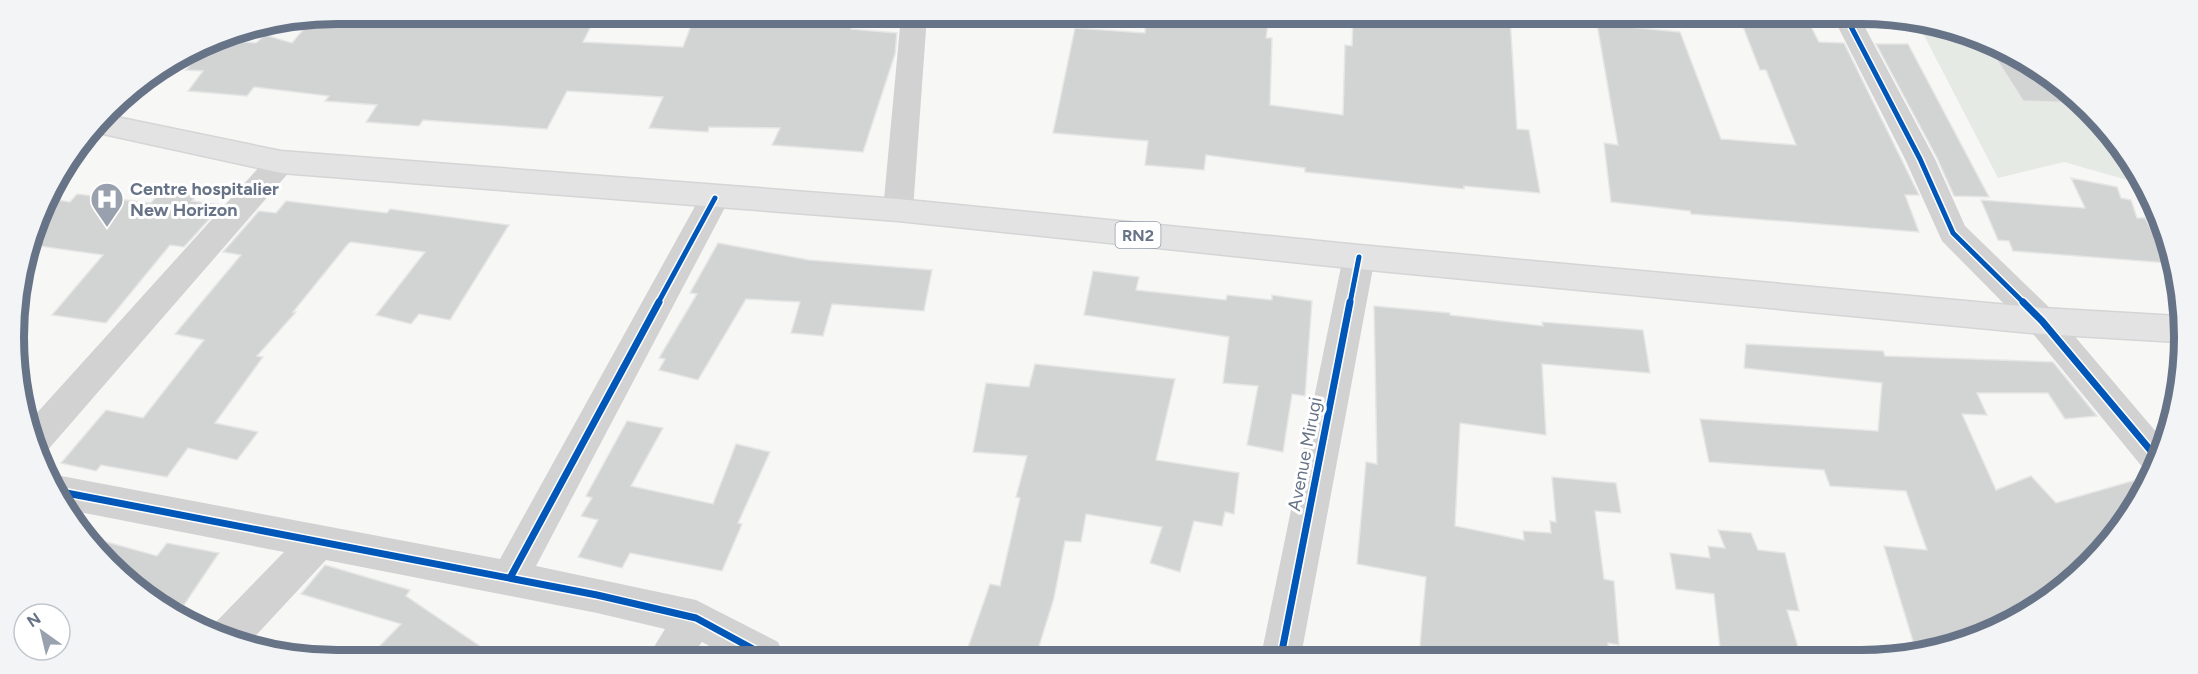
<svg xmlns="http://www.w3.org/2000/svg" width="2198" height="674" viewBox="0 0 2198 674" font-family="Figtree,sans-serif">
<style>
.green{fill:#e6eae4}
.building{fill:#d2d3d3;stroke:#e6e6e6;stroke-width:1.5}
.lines{fill:none;stroke-linecap:round;stroke-linejoin:round}
.highway-casing{stroke:#d4d5d5;stroke-width:3}
.street{fill:#d2d2d3;fill-rule:evenodd}
.highway{fill:#e3e3e4;fill-rule:evenodd}
.cycleway-far1-casing{stroke:#fff;stroke-width:8}
.cycleway-casing{stroke:#fff;stroke-width:10}
.cycleway-far1{stroke:#0057b8;stroke-width:5}
.cycleway{stroke:#0057b8;stroke-width:7}
.labels{text-anchor:middle;dominant-baseline:central;stroke-width:6;stroke-linejoin:round;paint-order:stroke}
.shield{fill:#fff;stroke:#959dab;stroke-width:1.5}
.shield-label{font-size:16px;font-weight:bold;fill:#677387}
.poi-label{font-size:18px;font-weight:bold;fill:#677387;stroke:#fff;text-anchor:start}
.street-label{font-size:18px;fill:#677387;stroke:#fff}
.rim{fill:none;stroke:#677387;stroke-width:8}
</style>
<rect width="100%" height="100%" fill="#f7f7f6"/>
<path class="green" d="M1916,20H1924L2041,68L2130,158L2141,184L2064,162L1998,178Z"/>
<path class="building" d="M337,14H440L436,19L542,25L544,21L592,24L583,42L683,47L695,15L855,20L851,29L897,33L895,54L863,152L772,145L780,128L709,127L708,132L649,128L663,97L567,91L547,129L423,120L419,126L366,122L377,105L325,101L329,96L254,87L247,96L188,91L203,71L186,70L212,39L256,43L265,35L292,43L313,18Z
M1146,17H1269L1266,38H1272L1270,105L1343,115L1345,45L1352,46L1353,18H1510L1517,129L1529,130L1540,193L1464,186V189L1305,172V168L1206,155L1204,170L1145,165L1148,141L1053,133L1075,28L1145,33Z
M1740,19H1807L1819,42L1844,43L1919,195H1905L1919,232L1691,214L1690,211L1611,202L1604,143L1618,145L1597,24L1680,32L1721,139L1796,145L1766,70H1760Z
M1876,44H1908L1989,197L1954,196L1937,158Z
M1988,46L2041,68L2076,103L2023,101Z
M2071,178L2117,187L2121,198L2131,200L2137,218H2145L2168,263L2013,251L2009,241L1998,240L1981,200L2085,208Z
M162,189L198,194L192,201L222,205L184,247L170,245L106,323L52,315L103,255L32,245L46,198L70,202L77,194L151,203Z
M286,201L387,213L390,209L509,225L450,320L419,314L411,324L376,315L425,252L351,242L348,244L293,312H296L257,356L263,357L215,423L258,432L237,460L188,448L167,477L101,465L96,471L61,463L106,410L143,418L204,340L175,334L241,255L223,252L259,211L276,213Z
M718,243L809,260L932,270L924,311L832,304L823,336L791,333L800,302L746,299L698,380L659,370L665,359L659,358L697,294L690,293Z
M1093,271L1139,277L1136,290L1226,300L1227,295L1272,300V295L1312,301L1305,396L1292,394L1283,452L1247,445L1258,386L1223,383L1229,337L1084,315Z
M1374,306L1450,313V315L1543,326L1542,322L1643,330L1650,373L1542,364L1546,435L1460,423L1455,526L1524,540L1523,531L1551,533L1550,521L1556,522L1552,477L1616,483L1621,513L1595,511L1604,579L1614,581L1619,645L1608,643L1610,657H1419L1426,577L1357,564L1366,462L1377,464Z
M1746,344L1883,351L1885,356L2053,362L2097,416L2065,419L2048,393H1977L1987,415L1962,414L1996,490L2031,476L2056,503L2150,476L2141,498L2074,580L2004,627L1917,654L1884,546L1927,550L1906,491L1830,486L1824,470L1709,462L1700,419L1878,431L1882,383L1744,368Z
M1035,364L1175,379L1156,460L1239,473L1234,514L1225,512L1222,526L1194,521L1180,572L1150,563L1162,527L1086,514L1081,542L1065,541L1054,598L1036,656H965L990,584L1000,586L1020,498L1016,497L1027,456L973,452L986,383L1029,387Z
M627,421L663,428L631,486L713,504L736,444L770,452L738,523L742,524L722,571L630,553L622,568L578,557L598,520L581,516L592,498L586,496Z
M1718,530L1751,533L1758,550L1785,553L1799,611L1787,610L1801,657H1721L1714,594L1676,589L1670,553L1710,558L1708,546L1725,548Z
M89,537L157,556L167,543L219,553L184,605L149,598Z
M325,565L410,590L406,596L493,655L372,654L401,624L301,594Z"/>
<g class="lines">
<defs>
<path id="highway" d="M107,115L281,151L898,199L1359,245L2042,308L2178,316V342L2042,334L1359,269L898,221L281,173L94,132Z"/>
</defs>
<use href="#highway" class="highway-casing"/>
<path class="street" d="M901,16H927L913,210L909,218L898,221L887,218L883,210Z
M1834,19L1861,20L1935,159L1965,226L2054,312L2163,440L2152,471L2144,469L2030,330L1942,241L1905,159Z
M281,151L291,154L296,162L291,170L46,452L40,454L26,425L271,154Z
M715,187L726,190L730,198L536,566L696,600L778,642L784,655H726L702,642L692,655H649L665,629L597,613L326,560L248,644L213,629L215,623L284,552L64,509L50,477L56,475L500,559L704,190Z
M1359,245L1370,248L1375,257L1301,656H1261L1343,257L1348,248Z"/>
<use href="#highway" class="highway"/>
<defs>
<path id="cycleway-far1" d="M1847,19L1920,159L1953,233L2024,303
M658,303L715,198
M1350,303L1359,257"/>
<path id="cycleway" d="M2023,302L2042,321L2157,458
M56,491L597,595L696,618L764,655
M510,578L659,302
M1281,656L1350,302"/>
</defs>
<use href="#cycleway-far1" class="cycleway-far1-casing"/>
<use href="#cycleway" class="cycleway-casing"/>
<use href="#cycleway-far1" class="cycleway-far1"/>
<use href="#cycleway" class="cycleway"/>
</g>
<defs>
<symbol id="hospital-pin" viewBox="-11 -11 22 30"><path d="M0 17L-7.5 6A9.5 9.5 0 1 1 7.5 6Z" fill="#99a1ae" stroke="#fff"/><path d="M-5-5h3v3.5h4V-5h3V5h-3V1.5h-4V5h-3Z" fill="#fff"/></symbol>
</defs>
<g fill-rule="evenodd">
<use href="#hospital-pin" x="88" y="180" width="38" height="52"/>
</g>
<g class="labels">
<rect class="shield" x="1115.5" y="222" width="45" height="26" rx="4.5"/>
<g class="shield-label">
<text x="1138" y="235">RN2</text>
</g>
<g class="poi-label">
<text x="130" y="189">Centre hospitalier<tspan x="130" dy="21">New Horizon</tspan></text>
</g>
<g class="street-label">
<text transform="translate(1305 454) rotate(-79)">Avenue Mirugi</text>
</g>
</g>
<path d="M0 0H2198V674H0ZM337 24H1861A313 313 0 0 1 2174 337V337A313 313 0 0 1 1861 650H337A313 313 0 0 1 24 337V337A313 313 0 0 1 337 24Z" fill="#f3f4f5" fill-rule="evenodd"/>
<path class="rim" d="M337 24H1861A313 313 0 0 1 2174 337V337A313 313 0 0 1 1861 650H337A313 313 0 0 1 24 337V337A313 313 0 0 1 337 24Z"/>
<g transform="translate(42 632) rotate(326)"><circle r="28" fill="#ffffff" stroke="#c2c7cf" stroke-width="1.5"/>
<path d="M0-4.5L10 22L0 15L-10 22Z" fill="#99a1ae"/>
<text y="-9" font-size="16" font-weight="bold" text-anchor="middle" fill="#677387">N</text>
</g>
</svg>
